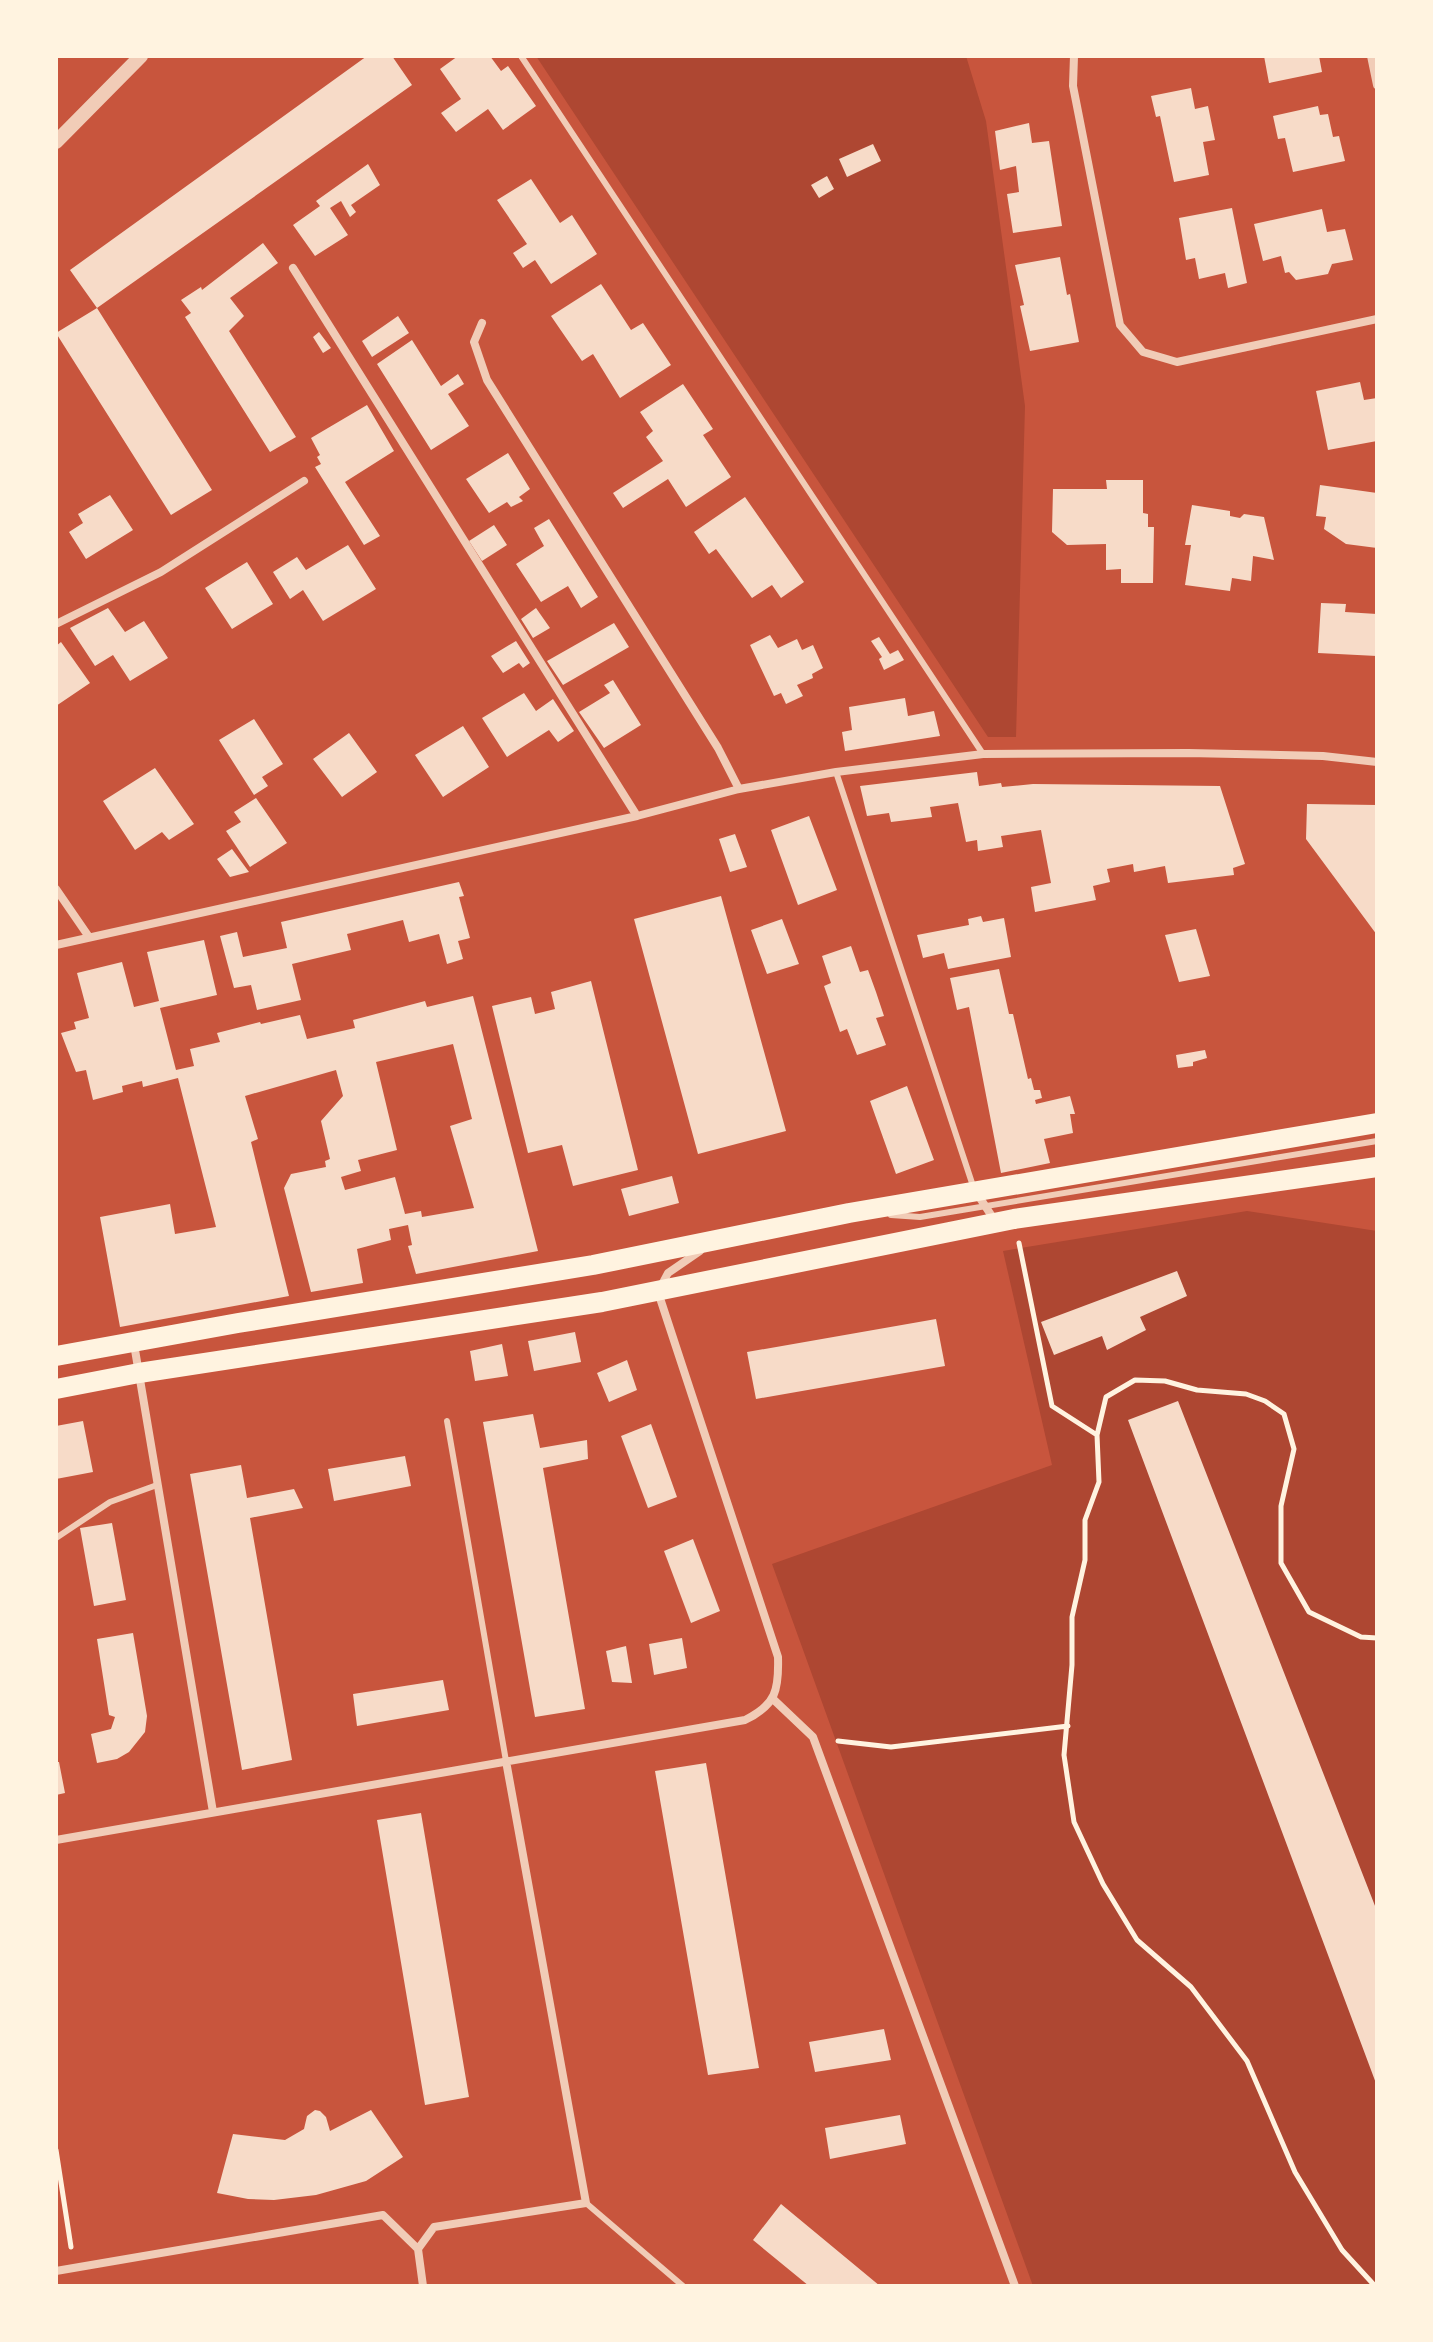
<svg xmlns="http://www.w3.org/2000/svg" width="1433" height="2342" viewBox="0 0 1433 2342" font-family="Arial,sans-serif">
<style>
.green{fill:#ae4732}
.building{fill:#f7dbc8;fill-rule:evenodd}
.lines{fill:none;stroke-linecap:round;stroke-linejoin:round}
.path{stroke:#fff3e0;stroke-width:5}
.service{stroke:#f1ccb7;stroke-width:6}
.minor{stroke:#f1ccb7;stroke-width:8}
.tertiary{stroke:#f1ccb7;stroke-width:14}
.primary{stroke:#fff3e0;stroke-width:20}
</style>
<rect width="100%" height="100%" fill="#c8553d"/>
<path class="green" d="M536,56H966L986,121L1025,406L1016,737H988Z
M1247,1211L1377,1231V2286H1033L772,1564L1052,1465L1003,1251Z"/>
<path class="building" d="M367,56H392L412,85L97,308L70,270Z
M458,56H490L501,71L508,66L536,106L503,130L488,109L456,132L441,113L461,99L440,69Z
M1264,56H1319L1322,72L1269,83Z
M1191,88L1195,109L1208,106L1215,140L1203,142L1209,175L1174,182L1160,116L1156,117L1151,96Z
M1318,106L1320,115L1328,114L1333,137L1339,136L1345,161L1293,172L1285,138L1278,139L1273,116Z
M1029,123L1032,143L1049,141L1062,226L1013,233L1007,194L1019,192L1016,166L1000,170L995,131Z
M873,144L881,161L847,177L839,159Z
M368,164L380,185L351,205L356,212L350,217L341,201L330,208L348,235L315,256L293,225L320,206L316,201Z
M827,176L834,189L819,198L811,185Z
M531,179L560,223L572,215L597,254L551,284L535,260L523,268L513,253L527,244L497,200Z
M1232,208L1247,283L1228,288L1225,273L1199,279L1195,258L1186,260L1179,218Z
M1322,209L1327,232L1345,229L1353,260L1332,264L1328,274L1296,280L1289,272L1285,273L1281,256L1263,261L1254,224Z
M263,243L278,263L230,298L244,316L229,331L296,437L270,452L185,317L191,313L181,300L201,287L202,290Z
M1060,257L1067,295L1070,294L1079,342L1030,351L1020,306L1024,305L1015,265Z
M601,284L631,330L643,323L671,365L620,398L593,354L582,361L551,316Z
M97,308L212,490L171,515L56,333Z
M398,316L409,333L372,357L362,341Z
M319,332L331,348L323,353L313,337Z
M412,340L441,386L458,374L464,384L448,394L469,426L431,450L377,364Z
M1360,382L1364,400L1377,398V441L1328,450L1316,391Z
M683,384L713,429L703,435L731,477L686,507L668,479L623,508L613,493L663,461L646,437L653,431L640,412Z
M367,405L394,451L345,482L380,536L364,545L315,467L321,464L317,457L320,455L311,438Z
M508,453L530,489L519,497L523,501L511,507L507,502L489,513L466,479Z
M1106,480H1143V513L1148,514V527H1154L1153,583H1121V569L1106,570V544L1067,545L1052,532L1053,489H1107Z
M1320,485L1377,493V548L1346,544L1324,529L1326,517L1316,516Z
M110,495L133,530L86,559L69,532L83,523L78,514Z
M745,497L804,582L781,598L772,585L752,598L716,549L709,554L694,532Z
M1192,505L1230,511V516L1240,518L1244,514L1264,517L1274,560L1253,556L1251,581L1232,578L1230,591L1185,585L1191,545H1185Z
M549,519L598,597L581,608L568,586L541,602L516,564L544,546L534,528Z
M494,525L507,545L482,561L469,541Z
M348,545L376,589L323,621L303,590L290,599L273,572L297,557L306,570Z
M247,562L273,604L232,629L205,588Z
M1321,603L1346,604L1345,612L1377,614V656L1318,653Z
M108,608L125,632L144,621L168,658L130,681L113,655L95,666L70,628Z
M536,608L550,628L533,638L521,619Z
M614,623L629,647L563,685L547,661Z
M770,635L778,648L797,639L802,650L813,645L823,668L812,674L813,678L797,685L803,696L786,704L781,693L774,696L750,645Z
M879,637L890,654L898,650L904,660L884,670L879,659L882,657L871,641Z
M516,641L530,663L523,668L519,663L503,673L491,656Z
M61,642L90,683L56,706V646Z
M613,680L641,725L604,748L579,712L610,693L604,685Z
M524,693L536,711L553,699L574,731L558,742L549,730L507,757L482,718Z
M905,698L908,716L934,711L940,736L845,751L842,732L852,730L849,707Z
M254,719L283,764L262,777L268,786L254,795L219,740Z
M463,726L489,767L443,797L415,755Z
M349,733L377,772L342,797L313,759Z
M155,768L194,824L169,840L162,832L135,850L103,801Z
M977,772L979,786L1001,783L1002,787L1033,784L1220,786L1245,864L1233,868L1234,875L1168,883L1165,866L1134,872L1133,864L1107,869L1110,882L1093,886L1096,900L1035,912L1031,887L1051,883L1041,830L1001,836L1003,847L978,851L977,840L966,842L958,803L930,807L932,817L891,822L889,813L867,816L860,786Z
M256,798L287,843L250,867L226,831L241,822L234,812Z
M1307,804L1377,805V935L1306,839Z
M809,816L837,890L798,905L771,830Z
M735,834L747,867L730,872L719,839Z
M232,849L249,872L230,877L217,859Z
M459,882L464,896L459,897L470,938L458,941L463,959L447,964L439,934L409,942L403,920L347,934L351,950L292,964L301,1000L257,1010L251,985L234,988L220,936L237,932L243,957L287,948L281,922Z
M721,896L786,1131L698,1154L634,919Z
M981,916L983,922L1004,918L1011,957L948,969L944,953L923,958L917,935L969,925L968,919Z
M782,919L799,964L767,974L751,930Z
M1196,929L1210,976L1179,982L1165,935Z
M204,940L217,995L160,1008L176,1070L194,1066L190,1049L220,1042L217,1033L260,1022L261,1024L300,1015L307,1039L355,1028L353,1020L425,1001L427,1007L473,996L538,1251L416,1274L408,1246L412,1245L408,1225L389,1229L391,1240L357,1249L363,1283L311,1292L284,1188L291,1174L326,1167L325,1161L330,1159L321,1121L343,1096L336,1070L245,1096L258,1139L251,1142L289,1296L120,1327L100,1217L170,1204L175,1234L216,1227L178,1078L143,1087L142,1081L122,1086L123,1092L93,1100L86,1070L76,1072L61,1033L76,1029L74,1022L89,1018L77,973L122,962L134,1007L159,1001L147,952ZM453,1044L472,1119L450,1126L474,1208L422,1217L421,1211L405,1214L395,1177L345,1190L341,1177L361,1171L358,1160L397,1150L376,1062Z
M851,946L860,972L868,970L876,992L884,1016L876,1018L886,1045L857,1055L847,1029L840,1032L824,986L831,983L822,956Z
M999,969L1009,1014H1013L1028,1079L1031,1078L1034,1090H1040L1042,1098L1035,1100L1036,1104L1070,1096L1075,1114H1070L1073,1133L1044,1139L1050,1163L1001,1173L969,1007L957,1010L950,978Z
M591,981L638,1170L573,1186L562,1145L528,1153L492,1006L531,997L535,1014L555,1009L551,992Z
M1205,1050L1207,1058L1193,1062V1066L1178,1068L1176,1055Z
M907,1086L934,1160L896,1174L870,1101Z
M672,1176L679,1203L629,1216L621,1189Z
M1177,1271L1187,1296L1140,1317L1146,1330L1107,1350L1102,1336L1054,1355L1041,1322Z
M936,1319L945,1366L756,1399L747,1352Z
M575,1332L581,1362L534,1371L528,1341Z
M502,1344L508,1376L475,1381L470,1351Z
M627,1360L637,1390L609,1402L597,1373Z
M1178,1401L1377,1911V2086L1128,1420Z
M533,1414L540,1448L587,1440L588,1459L543,1468L585,1709L535,1717L483,1422Z
M83,1421L93,1472L56,1479V1426Z
M651,1424L677,1497L648,1508L621,1436Z
M405,1456L411,1486L334,1501L328,1469Z
M241,1465L247,1498L294,1489L303,1508L250,1518L292,1760L242,1770L190,1474Z
M112,1523L126,1600L94,1606L80,1528Z
M693,1539L720,1611L691,1623L664,1551Z
M133,1633L147,1716L145,1732L129,1752L117,1759L97,1763L91,1734L111,1729L115,1717L109,1715L97,1639Z
M682,1638L687,1668L654,1675L649,1644Z
M626,1646L632,1683L612,1682L606,1651Z
M443,1680L449,1710L357,1726L353,1694Z
M56,1762H59L65,1793L56,1795Z
M706,1763L759,2068L708,2075L655,1771Z
M421,1813L469,2097L425,2105L377,1820Z
M884,2029L891,2060L815,2072L809,2042Z
M315,2110L320,2111L326,2117L330,2131L371,2110L403,2157L366,2181L316,2195L274,2200L248,2199L217,2193L233,2134L285,2140L304,2129L307,2116Z
M900,2115L906,2144L830,2159L825,2128Z
M781,2204L880,2286H809L753,2240Z"/>
<g class="lines">
<path class="path" d="M1019,1243L1052,1406L1097,1435
M838,1741L891,1747L1068,1726
M56,2150L71,2247
M1375,2286L1342,2250L1295,2172L1247,2061L1191,1987L1137,1940L1103,1884L1074,1822L1064,1755L1072,1665V1617L1085,1560V1520L1099,1482L1097,1435L1106,1397L1135,1380L1165,1381L1197,1390L1246,1394L1265,1401L1284,1414L1294,1449L1281,1506V1563L1309,1612L1361,1637L1377,1638"/>
<path class="service" d="M521,56L983,754
M836,772L973,1186
M891,1215L920,1217L1377,1141
M447,1421L506,1761
M56,1538L110,1502L157,1485
M586,2203L683,2286"/>
<path class="minor" d="M1074,56L1073,86L1120,325L1143,352L1177,362L1377,319
M1371,56L1377,85
M293,268L637,816
M482,323L474,342L487,380L718,748L739,789
M56,624L161,572L304,481
M56,889L89,937
M56,945L637,816L739,789L836,772L983,754L1188,753L1323,756L1377,762
M976,1192L995,1221
M134,1344L213,1812
M773,1699L813,1737L1015,2286
M56,1840L745,1720C776,1705 779,1690 778,1657L658,1292L668,1273L700,1251
M56,2271L383,2215L418,2249
M423,2286L418,2249L434,2227L586,2203L506,1761"/>
<path class="tertiary" d="M56,142L141,56"/>
<path class="primary" d="M56,1356L238,1323L593,1265L849,1213L1377,1123
M56,1389L139,1373L602,1302L1014,1219L1377,1167"/>
</g>
<rect width="1433" height="2342" fill="none" stroke="#fff3e0" stroke-width="116"/>
</svg>
